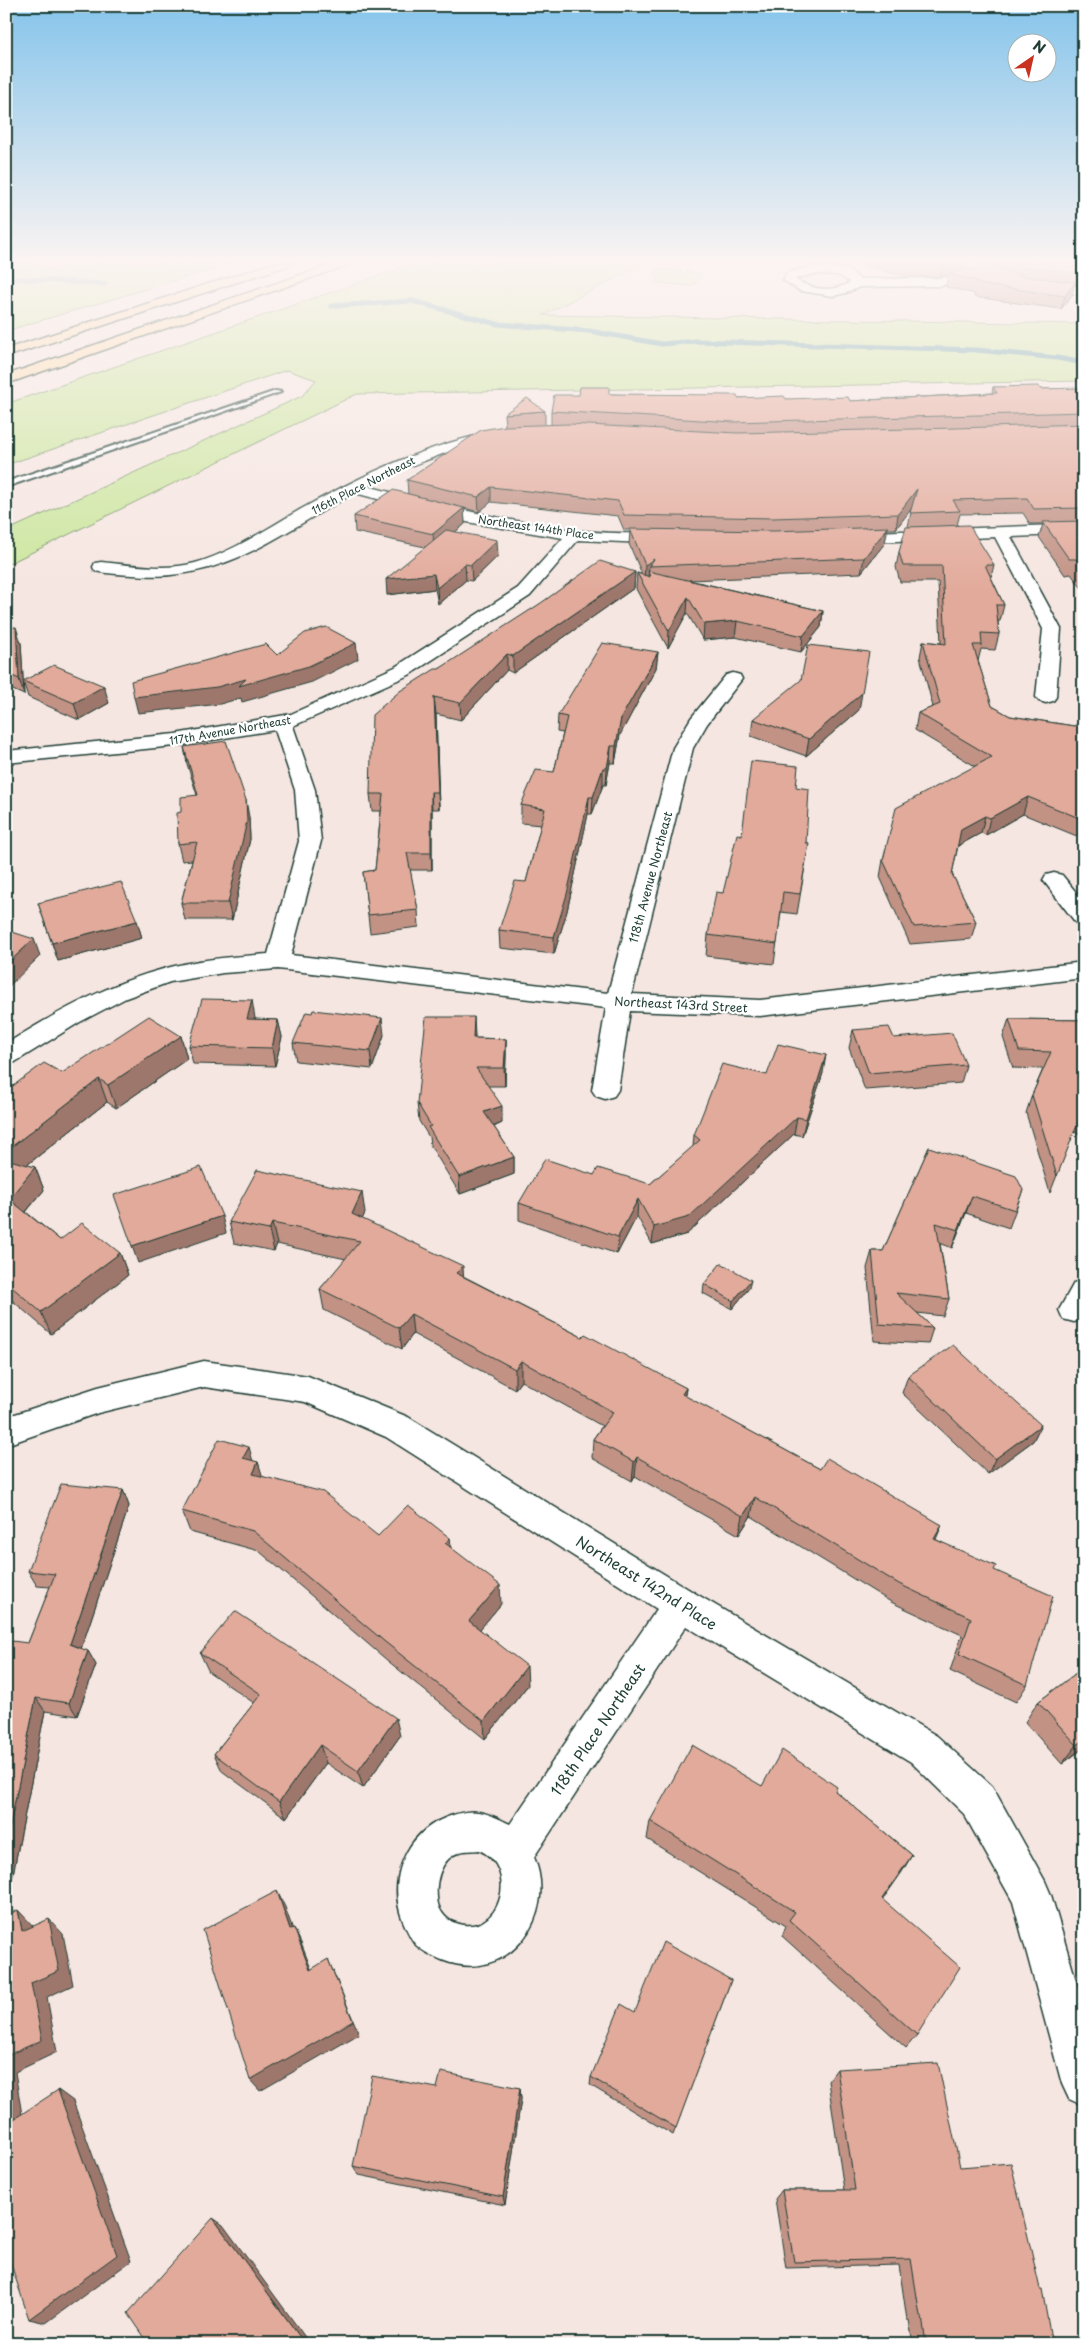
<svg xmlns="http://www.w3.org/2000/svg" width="1090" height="2350" viewBox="0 0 1090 2350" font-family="'Playpen Sans',sans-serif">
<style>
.green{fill:#cbe69d;stroke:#759268}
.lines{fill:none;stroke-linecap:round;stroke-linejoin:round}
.stream{stroke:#639ca5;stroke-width:5}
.lane-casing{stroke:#1f3d34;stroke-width:4}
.street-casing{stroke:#1f3d34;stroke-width:3}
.highway-casing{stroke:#1f3d34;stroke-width:3}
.lane{fill:#fff;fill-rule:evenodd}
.street{fill:#fff;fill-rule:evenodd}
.highway{fill:#fedbac;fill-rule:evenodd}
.wall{fill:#c29285;stroke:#1f3d34}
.shaded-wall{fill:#9e776c;stroke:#1f3d34}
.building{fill:#e2aa9b;stroke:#1f3d34}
.labels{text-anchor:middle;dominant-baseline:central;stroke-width:4.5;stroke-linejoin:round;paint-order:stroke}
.far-street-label{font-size:11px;fill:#1f3d34;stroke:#fff}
.street-label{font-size:12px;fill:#1f3d34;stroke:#fff}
.near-street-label{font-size:15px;fill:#1f3d34;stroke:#fff}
</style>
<rect width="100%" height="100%" fill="#f6e6e1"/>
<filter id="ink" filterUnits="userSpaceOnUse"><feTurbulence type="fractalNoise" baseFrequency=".02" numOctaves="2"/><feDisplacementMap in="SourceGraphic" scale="10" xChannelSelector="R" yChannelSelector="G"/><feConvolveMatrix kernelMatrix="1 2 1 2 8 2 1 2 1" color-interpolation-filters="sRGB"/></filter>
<g filter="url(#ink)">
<path class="green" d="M6,263H29L53,270L73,263H171C186,267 216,263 233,263L6,331Z
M416,263H646L543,315L1084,324V381L357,394L6,565V531L302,396L316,380L287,370L6,465V404Z
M658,269L701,273H702L693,286L655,283L659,277L654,274Z"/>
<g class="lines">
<path class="stream" d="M6,278L105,284
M331,306L412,301L497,324L589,331L662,344L696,341L976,350L1057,358L1084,363"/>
<defs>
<path id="lane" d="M276,391L281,392L6,487V482Z"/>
<path id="street" d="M952,263H970L1021,280L1084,287V295L1019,287L986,276L940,286L860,287L846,293L833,296L800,291L783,280L787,273L814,266L832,267L848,270L860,279L940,278L973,272ZM814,274L838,275L850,282C834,293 811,290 795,279Z
M503,430L508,431L510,434L508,437L453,450L400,470L367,486C435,504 503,521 573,530C604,534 637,533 668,534L674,536L676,539L674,542L668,544L578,540L530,596L409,675L293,726L315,790L321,841L291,955L608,993L673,748L691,718L726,675L733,673L740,675L742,679L707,724L693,748L632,994L760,1000L1084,962V978L760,1016L630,1011L618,1090L614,1096L605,1099L596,1096L592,1090L606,1008L278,969L223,973L170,982L126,998L80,1022L15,1062L6,1065V1044C66,1006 128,973 199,961C222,957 245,956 268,954L299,841L295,790L275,730L175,746L6,763V751L175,734L291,714L395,667L518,588L563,538L461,521L355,493C279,533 225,583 133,575C120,574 107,574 95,571L93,567L95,563L101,562C131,565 165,571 195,563C234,552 269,527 303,508C367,473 430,443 503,430Z
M1084,524V534L1011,537L1061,629L1056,697L1053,701L1046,703L1039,701L1036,697L1043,629L995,537L848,543L842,541L840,538L842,535L848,533Z
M1054,873L1062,875L1084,902V925L1076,923L1043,880L1046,875Z
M1084,1279V1319L1074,1322L1063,1319L1059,1310L1074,1283Z
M204,1361L308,1376L408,1417L693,1592L937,1736L992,1786L1045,1881L1051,1895L1084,2008V2106L1069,2099L1062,2084L1013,1902L964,1814L911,1762L686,1626L534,1857C559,1917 507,1986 442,1960C433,1956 423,1952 416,1945C410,1938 407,1930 403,1921C387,1881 405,1834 445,1818C455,1814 467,1810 478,1812C489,1813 501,1820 510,1824L657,1609L386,1437L305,1402L204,1387L98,1413L6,1445V1417L98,1387ZM479,1850C520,1867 501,1939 456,1923C447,1921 440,1912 438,1904C434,1885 439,1859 460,1852C465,1850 473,1851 479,1850Z"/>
<path id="highway" d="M274,263H292L290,265L6,357V349Z
M336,263H354L6,384V375Z"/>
</defs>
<use href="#lane" class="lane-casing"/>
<use href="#street" class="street-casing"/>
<use href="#highway" class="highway-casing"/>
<use href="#lane" class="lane"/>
<use href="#street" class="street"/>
<use href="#highway" class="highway"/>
</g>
<path class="wall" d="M854,263H968L967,270L985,266L976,263H1084V304L1079,296L1081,285H1083L1074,284L1072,295L1061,309L974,297L975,294L946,287L948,275L940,276L907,277Z
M993,387L1040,389L1084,388V591L1071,574L1065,575L1039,537L1043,524H1030L1023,513L960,514L957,525L994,565L991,577L1004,605L1000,621H998L999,634L995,650L981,649L978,661L992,706L1010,716L1074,726L1084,721V839L1023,814L986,835L981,833L958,846L952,874L976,922L971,939L910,944L880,877L883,860L975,766L915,730L918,713L933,707L920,657L923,641L941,643L938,582H900L896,567L899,552L908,527L912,507L896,529H887L885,543L861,573L689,580L823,611L821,627L801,652L735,637L703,640L687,613L668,648L636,589L637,573L642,574L629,544L630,530H624L618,516L491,502L479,512L464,508L465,524L455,532L498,556L472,581L466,580L438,604L435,589L387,595L425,547L355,532L354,516L408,494L407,480L505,426L504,414L545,411V425H551V411L579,395L609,394L850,401L992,393Z
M635,572L634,588L513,673L507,670L461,720L436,714L439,809H432V870H410L418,910L419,927L370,933L363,872L375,870L381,811H372L370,794L439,669Z
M6,628L21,643L24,695L6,687Z
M658,652L656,668L620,735L615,763H610L606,785H603L592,814H588L567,911L554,954L500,948L499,930L526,882L541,825L521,823V805L554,772L563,733L557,732L558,715Z
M23,681L109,703L79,720L28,697Z
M859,710L806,756L751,736L753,719Z
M184,747L249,817L250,839L232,920H185L181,903L192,860L182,861L178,844L181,812L197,795L187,764Z
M796,787L806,843H809L797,914L781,912L774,964L706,956L708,935L723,893L742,835Z
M38,903L137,921L142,938L58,961Z
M255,1018V1019L278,1020L282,1037L275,1066L193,1064L189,1046Z
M1009,1019L1084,1020V1136L1074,1132L1050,1193L1026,1113L1032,1095L1043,1069L1013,1068L1003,1037Z
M853,1030L894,1038L966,1065L961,1083L865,1090L849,1048Z
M384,1035L372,1069L296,1061L293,1043Z
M475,1035V1038L506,1039V1056L505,1086H488L502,1123L494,1127L514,1157V1174L460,1194L430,1145L429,1137L419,1121L417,1103Z
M181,1036L187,1059L116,1108L107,1102L27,1165L35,1167L44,1190L26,1212L60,1240L120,1253L128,1275L51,1334L6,1295V1091Z
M823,1073L802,1136L794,1134L687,1234L652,1244L637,1216L617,1254L519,1220V1203L594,1175L650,1184L693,1147L694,1135L767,1075Z
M929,1147L1023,1190L1009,1228L966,1213L952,1248L940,1243L949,1299L943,1316L917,1313L933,1328L928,1344L874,1341L867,1268L872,1251H883Z
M365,1213L362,1219L463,1276L582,1337L686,1388L685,1396L820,1469L942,1525L935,1539L994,1570L1027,1685L1016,1702L950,1671L962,1635L891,1602L751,1516L739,1535L635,1476L632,1481L592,1458L593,1439L602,1426L521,1381L515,1389L413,1334L402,1349L324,1310L320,1289L346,1259L277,1244L274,1251L234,1243L229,1222Z
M704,1284L749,1288L732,1309L703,1293Z
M908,1376L1041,1425L1033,1441L988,1474L902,1393Z
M253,1461L258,1462L262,1476L378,1536L450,1538L451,1548L501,1604L480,1629L528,1685L485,1739L388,1661L259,1551L190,1532L182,1511Z
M123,1490L129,1506L81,1649L88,1651L96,1665L77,1716L45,1711L6,1910V1656L28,1643L50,1587L37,1586L28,1571Z
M200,1653L400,1736L363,1788L326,1763L286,1818L222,1771L214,1754L254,1703L209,1672Z
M1084,1667V1748L1062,1764L1025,1722L1038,1702Z
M762,1786L835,1791L912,1855L882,1900L917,2035L906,2048L782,1936L786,1926L647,1839L650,1821Z
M731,1980L673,2135L590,2085L591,2077L635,2012Z
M837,2069L960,2167L1052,2344H913L909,2320H907L899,2265L786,2268L775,2199L782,2190H844L828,2081Z
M437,2088H520L521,2099L505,2205L359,2175L353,2166Z"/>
<path class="shaded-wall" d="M952,263H968L967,271L949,274L948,275L940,276L942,265Z
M1075,282L1072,295L1061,309L1065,296Z
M491,487V502L479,512L478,497Z
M917,489L915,504L896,529L898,514Z
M464,508L465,524L434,549L433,534Z
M888,527L885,543L861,573L864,558Z
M497,540L498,556L472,581L471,565Z
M654,559L649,566L648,579L644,581L645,565Z
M465,564L466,580L438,604L437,588Z
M635,572L634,588L513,673V656Z
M434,574L435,589L387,595L386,579Z
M688,597L687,613L668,648L669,631Z
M823,611L821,627L801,652L803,636Z
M737,621L735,637L703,640L704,624Z
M16,627L21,643L24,695L19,679Z
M356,643L358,659L312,682L242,702L241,698L220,704L138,713L134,697Z
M658,652L656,668L620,735L615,763L616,746L621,718Z
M507,654V670L461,720L460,703Z
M104,686L109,703L79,720L74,703Z
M862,693L859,710L806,756L809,739Z
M434,697L436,714L439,809L438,792Z
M611,746L610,763L606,785L607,768Z
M603,768V785L592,814L593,797Z
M431,792L432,809V870L431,853Z
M589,797L588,814L567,911L554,954V937Z
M1028,797L1023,814L986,835L990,818Z
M246,800L249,817L250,839L232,920L228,903Z
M985,816L981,833L957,846L961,829Z
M137,921L142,938L58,961L52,943Z
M34,939L40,956L8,987L6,982V965Z
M252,1000L255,1018L250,1037L247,1019Z
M474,1017L475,1035L473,1056V1038Z
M382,1018L384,1035L372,1069L370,1051Z
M278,1020L282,1037L275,1066L272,1048Z
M181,1036L187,1059L116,1108L108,1085Z
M506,1039V1056L505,1086L504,1068Z
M826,1055L823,1073L802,1136L806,1119Z
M99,1079L107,1102L9,1179L6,1173V1151Z
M502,1106V1123L485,1130L484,1112Z
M797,1117L794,1134L687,1234L652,1244L654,1227Z
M514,1157V1174L460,1194L459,1177Z
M35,1167L44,1190L18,1221L9,1199Z
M362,1192L365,1213L355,1235L352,1214Z
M972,1196L966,1213L952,1248L958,1230Z
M638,1199L637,1216L617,1254L618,1237Z
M222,1216L226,1233L138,1263L132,1246Z
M272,1223L277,1244L274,1251L269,1230Z
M120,1253L128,1275L51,1334L41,1312Z
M463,1266L464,1287L456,1273Z
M751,1280L749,1288L732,1309L733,1301Z
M411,1314L413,1334L402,1349L399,1328Z
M521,1361V1381L515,1389V1369Z
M686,1388L683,1408L682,1394Z
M1041,1425L1033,1441L988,1474L995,1459Z
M249,1447L255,1469L243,1458Z
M637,1457L635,1476L632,1481L634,1462Z
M258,1462L265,1484L253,1474Z
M123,1490L129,1506L78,1658L70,1644Z
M755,1497L751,1516L739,1535L743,1516Z
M942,1525L934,1544V1539Z
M450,1538L452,1558L445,1543Z
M500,1585L501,1604L471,1640L469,1621Z
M88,1651L96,1665L77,1716L69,1703Z
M527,1666L528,1685L485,1739L484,1721Z
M36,1698L45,1711L6,1910V1845Z
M396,1718L400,1736L363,1788L358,1771Z
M1084,1740V1747L1062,1764L1077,1745Z
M320,1745L326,1763L286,1818L279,1802Z
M912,1855L902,1872L872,1915L882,1899Z
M277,1891L285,1907L298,1944L290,1929Z
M18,1910L33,1926L37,1946L22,1931Z
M49,1919L63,1934L73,1985L47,1997L57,2052L15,2072L25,2133L8,2123L6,2114V2056L31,1983Z
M294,1928L301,1943L317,1984L310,1970Z
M328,1959L359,2034L260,2091L250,2080Z
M520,2088L521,2099L505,2205L503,2197Z
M58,2090L73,2101L131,2261L46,2323L29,2319Z
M213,2218L223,2225L310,2344H305Z"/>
<path class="building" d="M899,263H952L942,265L908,266Z
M1012,263H1084V274L1024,267Z
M988,265L1022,276L1075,282L1065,296L977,284V281L949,274Z
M1038,386L1040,389L1084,388V412L734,422L551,411L554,395H579L580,387H609V394L737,395L738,398L784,396L786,399L848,397L850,401L997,393L993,387Z
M527,398L545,411L504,414Z
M570,424L737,433L956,428L1084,424V508L1034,509L1027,498L953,500L960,511L910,513L917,489L898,514L773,518L624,515L618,501L491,487L478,497L407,480L481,430L505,426Z
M393,490L464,508L433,534L354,516Z
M1084,521V569L1076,559H1069L1043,522Z
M969,525L994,565H985L1004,605H996L999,634L981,633L982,645H973L992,706L1010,716L1074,726L1084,721V820L1028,797L990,818L985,816L961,829L952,874L976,922L914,927L883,860L896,808L992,757L918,713L940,704L923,641L946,644L942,566H903L899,552L906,527Z
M888,527L864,558L649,566L654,559L645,565L630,529L773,531Z
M446,530L497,540L471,565L465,564L437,588L434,574L386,579Z
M600,561L635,572L513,656L507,654L460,703L434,697L438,792H431V853H407L418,910L368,915L363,872L375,870L383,794H370L372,715L400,691L435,669H439L541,603Z
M648,571L823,611L803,636L737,621L704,624L688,597L669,631L637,573L650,577Z
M16,627L19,679L6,673V628Z
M326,627L356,643L309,666L239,686L246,679L217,687L134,697L131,681L266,644L277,655L305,633Z
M602,643L658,652L621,718L616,746H611L607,768H603L593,797H589L567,894L554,937L499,930L515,881L526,882L545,809L521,805L536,770L554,772L567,717L558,715Z
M808,645L869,652L862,693L809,739L753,719L801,680Z
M54,665L104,686L74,703L23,681Z
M226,741L246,800L247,821L228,903H181L197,842L178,844L177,813L181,812V797L198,795L184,747Z
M751,761L798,766L796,787L809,789L806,843H809L800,894L783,892L777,944L708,935L716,892L723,893L737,834L742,835Z
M121,882L137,921L52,943L38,903Z
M6,930L34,939L6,965Z
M202,999L252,1000L247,1019L278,1020L272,1048L189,1046Z
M313,1010L382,1018L370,1051L293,1043L306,1012L312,1013Z
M149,1016L181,1036L108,1085L99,1079L6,1151V1091L44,1063L62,1073Z
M426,1017H474L473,1038L506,1039L504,1068H476L502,1106L484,1112L514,1157L459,1177L428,1127L431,1126L417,1103Z
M1009,1019L1084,1020V1116L1081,1115L1057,1176L1032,1095L1051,1052L1019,1051Z
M889,1027L894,1038L952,1033L966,1065L869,1073L853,1030Z
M778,1044L826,1055L806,1119L797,1117L689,1217L654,1227L638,1199L618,1237L519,1203L545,1159L594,1175L598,1168L650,1184L700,1140L694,1135L722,1064L767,1075Z
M929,1147L1016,1176L1023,1190L1015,1210L972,1196L958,1230L936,1223L949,1299L896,1293L933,1328L879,1324L872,1251H883Z
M6,1159L35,1167L9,1199L60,1240L82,1223L120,1253L41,1312L6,1282Z
M201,1167L222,1216L132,1246L114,1195Z
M257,1170L362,1192L352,1214L463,1266L456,1273L582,1337L585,1334L686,1388L682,1394L820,1469L827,1458L942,1525L934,1539L996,1566L994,1570L1053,1596L1027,1685L959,1654L971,1618L899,1584L755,1497L743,1516L637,1457L634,1462L593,1439L613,1412L521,1361L515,1369L411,1314L399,1328L320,1289L360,1241L272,1223L269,1230L229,1222Z
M721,1263L751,1280L733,1301L704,1284Z
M953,1345L1041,1425L995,1459L908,1376Z
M219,1439L249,1447L243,1458L258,1462L253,1474L323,1492L378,1536L408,1505L450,1538L445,1543L500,1585L469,1621L527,1666L484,1721L385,1642L253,1531L182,1511Z
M61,1484L123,1490L70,1644L88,1651L69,1703L36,1698L6,1845V1656L12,1641L28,1643L55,1574L28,1571Z
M235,1611L396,1718L358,1771L320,1745L279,1802L214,1754L261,1694L200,1653Z
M1084,1667V1740L1077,1745L1038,1702Z
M692,1745L762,1786L782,1750L837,1787L835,1791L912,1855L882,1899L960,1967L917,2035L789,1920L795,1912L650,1821Z
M277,1891L290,1929L294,1928L310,1970L328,1959L353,2021L250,2080L203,1930Z
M18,1910L22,1931L49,1919L59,1971L31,1983L42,2040L6,2056V1915Z
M663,1942L731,1980L676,2128L591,2077L621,2004L635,2012Z
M938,2063L960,2167L1011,2163L1040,2289H1042L1052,2344H926L922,2316H920L911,2259L794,2262L782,2190H855L837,2069Z
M441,2072L520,2088L503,2197L353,2166L372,2076L437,2088Z
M58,2090L117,2255L29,2319L6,2249V2114L8,2123Z
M213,2218L305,2344H149L128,2313Z"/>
</g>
<linearGradient id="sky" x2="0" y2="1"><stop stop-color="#85c4eb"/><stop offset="0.44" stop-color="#fbf4f2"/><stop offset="1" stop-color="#fbf4f2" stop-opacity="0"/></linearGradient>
<rect width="1090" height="592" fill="url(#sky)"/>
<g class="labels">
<g class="far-street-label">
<text transform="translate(363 485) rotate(-27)">116th Place Northeast</text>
<text transform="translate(536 527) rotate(8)">Northeast 144th Place</text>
<text transform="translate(230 730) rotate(-10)">117th Avenue Northeast</text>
</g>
<g class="street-label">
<text transform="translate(650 877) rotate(-75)">118th Avenue Northeast</text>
<text transform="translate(681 1004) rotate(3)">Northeast 143rd Street</text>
</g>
<g class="near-street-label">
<text transform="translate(647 1582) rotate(32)">Northeast 142nd Place</text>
<text transform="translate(597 1729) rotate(-56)">118th Place Northeast</text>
</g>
</g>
<rect width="1090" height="2350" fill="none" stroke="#fff" stroke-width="25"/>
<rect x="12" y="12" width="1065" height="2325" fill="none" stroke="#1f3d34" stroke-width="2" filter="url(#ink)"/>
<g transform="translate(1032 58) rotate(34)"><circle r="24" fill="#ffffff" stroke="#a5b1ae"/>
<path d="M0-4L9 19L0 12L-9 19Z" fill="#c8321e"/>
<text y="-8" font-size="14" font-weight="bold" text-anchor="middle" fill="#1f3d34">N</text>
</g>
</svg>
